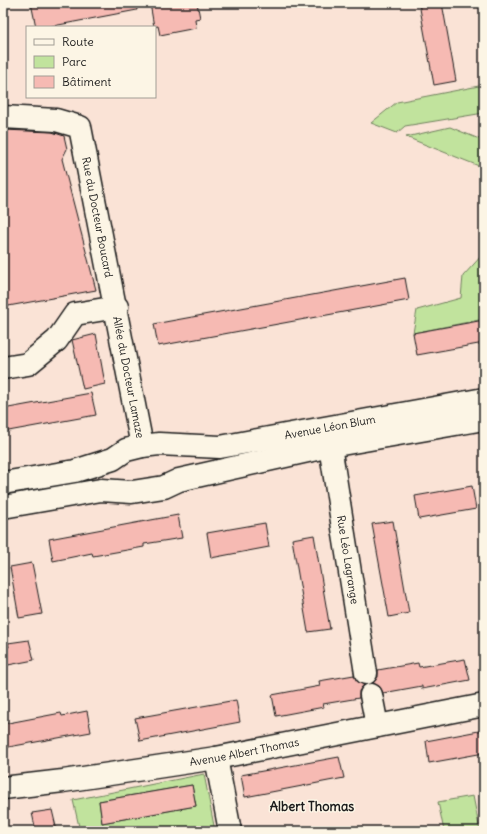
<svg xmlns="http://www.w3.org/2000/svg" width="487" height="834" viewBox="0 0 487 834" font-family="Delius,sans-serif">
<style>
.green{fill:#c1e39d;stroke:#6e805c;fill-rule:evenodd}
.building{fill:#f6bab3;stroke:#1c1c1c}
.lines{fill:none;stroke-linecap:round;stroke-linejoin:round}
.minor-casing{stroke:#1c1c1c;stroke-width:25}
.major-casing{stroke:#1c1c1c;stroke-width:25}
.minor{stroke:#fcf5e5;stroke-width:22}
.major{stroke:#fcf5e5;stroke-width:22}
.labels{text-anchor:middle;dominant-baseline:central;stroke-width:3;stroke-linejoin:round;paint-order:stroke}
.street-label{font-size:11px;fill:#1c1c1c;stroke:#fcf5e5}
.quarter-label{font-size:13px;font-weight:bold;fill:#1c1c1c;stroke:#fcf5e5}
</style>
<rect width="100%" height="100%" fill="#fae3d6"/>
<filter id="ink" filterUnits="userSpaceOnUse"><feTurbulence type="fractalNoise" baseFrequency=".025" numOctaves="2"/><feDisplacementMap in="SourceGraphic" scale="8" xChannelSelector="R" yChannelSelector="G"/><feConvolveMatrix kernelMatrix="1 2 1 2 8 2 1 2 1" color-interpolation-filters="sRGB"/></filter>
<g filter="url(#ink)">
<path class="green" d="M484,85V113L405,126L397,133L371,123L397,102Z
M450,127L484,141V168L406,137Z
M484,253V319L413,333L417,310L461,298L463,276Z
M204,774L215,831H95L94,829L80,831L73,800ZM192,785L196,806L102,823L99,801Z
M473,796L480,831H444L438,802Z"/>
<path class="building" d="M31,3H136L137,10L48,27H36Z
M150,3H197L200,18L195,19L196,28L160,35L158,26L154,27Z
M419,3H442L456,81L434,85Z
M3,130L52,132L64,136L67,149L62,159L96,290L3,307Z
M405,278L409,300L158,346L154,324Z
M484,320V343L417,355L413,333Z
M96,334L105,384L83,389L72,340Z
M91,393L96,415L3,432V409Z
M472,486L476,509L419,519L415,496Z
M178,515L182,538L144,544V547L93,556L92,553L53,561L49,539Z
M393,521L409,613L389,617L372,524Z
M265,523L269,547L211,558L207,533Z
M314,535L330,629L308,632L292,539Z
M32,563L42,614L19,618L10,567Z
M29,640L34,660L3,666V648L9,647L8,643Z
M465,659L470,680L422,689V686L383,693L380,687L373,683L378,677V670L418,663L419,667Z
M354,675L357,681L364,685L359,691V698L323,704L324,707L276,716L272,695L320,686L319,681Z
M236,700L240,722L140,741L135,718Z
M87,711L91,732L3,748V724L61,713L62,716Z
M484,730V753L429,763L426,741Z
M339,757L344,778L245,797L241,775Z
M192,785L196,806L102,823L99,801Z
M52,810L57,831H36L32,813Z"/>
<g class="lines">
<defs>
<g id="minor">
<path id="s1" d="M3,117L56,120L80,127L142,446"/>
<path d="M3,368L28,364L57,340L75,314L117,307"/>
<path id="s2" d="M330,446L366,673"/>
<path d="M371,695L377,726"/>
<path d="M216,758L230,831"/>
<path id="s3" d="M3,788L63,781L216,758L484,705"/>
</g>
<g id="major">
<path id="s4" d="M3,483L75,471L113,459L126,450L142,446L159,444L220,447L484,399"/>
<path d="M3,507L101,490L132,492L164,487L179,480L330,446L484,419"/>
</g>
</defs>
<use href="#minor" class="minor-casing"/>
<use href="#major" class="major-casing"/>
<use href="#minor" class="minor"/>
<use href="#major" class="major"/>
</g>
</g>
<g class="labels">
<g class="street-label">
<text stroke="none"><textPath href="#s1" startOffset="170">Rue du Docteur Boucard</textPath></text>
<text stroke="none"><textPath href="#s1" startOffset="333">Allée du Docteur Lamaze</textPath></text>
<text stroke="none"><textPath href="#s4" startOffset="335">Avenue Léon Blum</textPath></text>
<text stroke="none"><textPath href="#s2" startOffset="115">Rue Léo Lagrange</textPath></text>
<text stroke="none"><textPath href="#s3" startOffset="244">Avenue Albert Thomas</textPath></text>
</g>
<g class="quarter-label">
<text x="312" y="806">Albert Thomas</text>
</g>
</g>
<rect width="487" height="834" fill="none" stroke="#fcf5e5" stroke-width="16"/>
<rect x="8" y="8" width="471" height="818" fill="none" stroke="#1c1c1c" stroke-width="1.5" filter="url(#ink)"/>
<rect x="26" y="26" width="130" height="72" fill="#fcf5e5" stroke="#a29e95"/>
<rect x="34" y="39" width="20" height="6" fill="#fcf5e5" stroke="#a29e95"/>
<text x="62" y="46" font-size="12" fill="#1c1c1c">Route</text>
<rect x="34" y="56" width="20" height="12" fill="#c1e39d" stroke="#a29e95"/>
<text x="62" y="66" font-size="12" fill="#1c1c1c">Parc</text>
<rect x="34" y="76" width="20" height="12" fill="#f6bab3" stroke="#a29e95"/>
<text x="62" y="86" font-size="12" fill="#1c1c1c">Bâtiment</text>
</svg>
